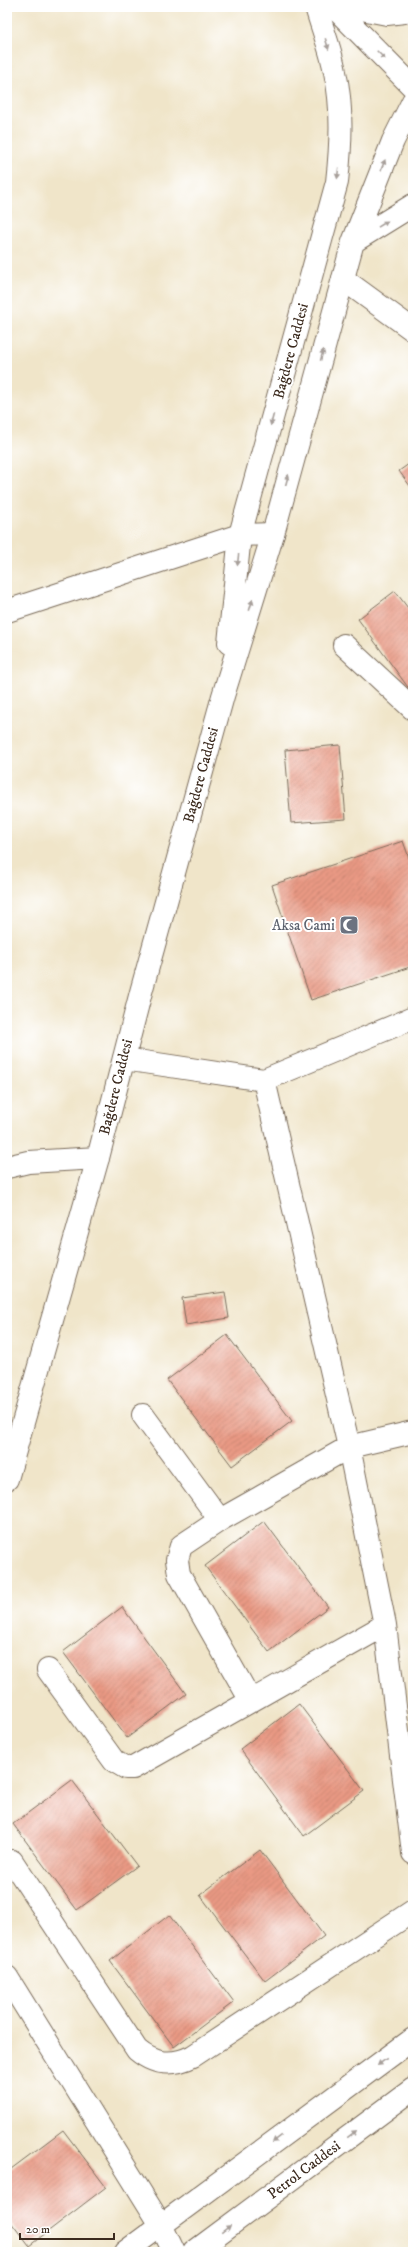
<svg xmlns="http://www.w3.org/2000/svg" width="420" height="2259" viewBox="0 0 420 2259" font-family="'IM FELL DW Pica',serif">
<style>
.building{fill:url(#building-hatch)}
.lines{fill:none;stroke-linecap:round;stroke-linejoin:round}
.minor-casing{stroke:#7a6b5a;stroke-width:24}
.major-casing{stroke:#7a6b5a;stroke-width:24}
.minor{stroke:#fff;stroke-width:22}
.major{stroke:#fff;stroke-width:22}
.oneway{fill:#a79f9a}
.labels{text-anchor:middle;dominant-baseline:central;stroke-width:4;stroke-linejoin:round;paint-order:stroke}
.street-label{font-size:15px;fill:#3b2a1e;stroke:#fff}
.worship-label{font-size:15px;fill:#5b616d;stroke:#fff;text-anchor:end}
</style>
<defs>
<pattern id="building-hatch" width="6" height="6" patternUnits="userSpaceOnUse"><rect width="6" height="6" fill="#e99984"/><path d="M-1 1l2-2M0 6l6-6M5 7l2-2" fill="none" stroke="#be7d6b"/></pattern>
</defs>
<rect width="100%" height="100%" fill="#fff"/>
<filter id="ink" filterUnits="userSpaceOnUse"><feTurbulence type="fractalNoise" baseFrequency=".025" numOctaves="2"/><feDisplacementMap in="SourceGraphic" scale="8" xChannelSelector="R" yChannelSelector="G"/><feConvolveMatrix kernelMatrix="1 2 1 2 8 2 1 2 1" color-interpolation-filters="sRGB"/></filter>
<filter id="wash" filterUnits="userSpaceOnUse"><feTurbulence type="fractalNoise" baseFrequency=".012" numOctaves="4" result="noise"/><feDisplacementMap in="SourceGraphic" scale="16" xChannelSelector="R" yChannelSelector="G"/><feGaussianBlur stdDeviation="0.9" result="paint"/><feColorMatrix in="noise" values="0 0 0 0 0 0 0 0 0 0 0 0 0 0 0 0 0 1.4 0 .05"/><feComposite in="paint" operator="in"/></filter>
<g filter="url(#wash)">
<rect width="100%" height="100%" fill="#f0e5c9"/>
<g id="blocks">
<path class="building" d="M413,461V490L399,471Z
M395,591L408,608L413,604V694L358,619Z
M340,745L346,819L291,823L285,750Z
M403,841L413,869V966L311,1000L272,885Z
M225,1292L229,1318L186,1325L182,1298Z
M227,1335L292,1421L232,1466L167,1380Z
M264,1521L328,1607L269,1652L205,1566Z
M122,1607L186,1694L127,1738L63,1652Z
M299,1704L364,1791L304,1836L240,1749Z
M72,1780L137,1866L77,1910L13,1824Z
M260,1850L324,1936L265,1981L200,1895Z
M169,1915L234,2002L174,2047L110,1961Z
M63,2130L106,2187L29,2246L7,2217V2172Z"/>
</g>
</g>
<g filter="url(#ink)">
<use href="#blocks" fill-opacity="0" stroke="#7a6b5a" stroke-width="1"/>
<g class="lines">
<defs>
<path id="minor" d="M343,279L413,330
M7,611L240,535L273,534
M344,645L413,709
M124,1059L264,1080L349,1447L385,1625L413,1853
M264,1080L413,1018
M7,1167L28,1162L98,1158
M143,1415L220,1520
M48,1670L114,1761L126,1768H133L385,1625
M251,1701L179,1574L177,1560L181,1546L220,1520L349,1447L413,1432
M12,1861L137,2050C155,2065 173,2066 193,2056L413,1911
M7,1977L161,2225L174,2252"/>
<path id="major" d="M334,7L413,87
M351,7L387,14L413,11
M353,242L413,205
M229,643L240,535L337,182C341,145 343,108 335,72C331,50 322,28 316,7
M7,1479L98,1158L141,992L223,696L273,534L353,242L393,141L413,101
M125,2252L413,2039
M194,2252L413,2089"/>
</defs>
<use href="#minor" class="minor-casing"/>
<use href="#major" class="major-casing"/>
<use href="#minor" class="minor"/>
<use href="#major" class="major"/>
</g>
<defs><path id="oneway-solid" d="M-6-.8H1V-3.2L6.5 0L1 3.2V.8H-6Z"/></defs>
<g class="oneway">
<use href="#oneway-solid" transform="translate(327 44) rotate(73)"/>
<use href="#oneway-solid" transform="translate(381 55) rotate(45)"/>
<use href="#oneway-solid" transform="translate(383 165) rotate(-68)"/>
<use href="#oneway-solid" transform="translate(338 173) rotate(97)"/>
<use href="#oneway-solid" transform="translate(383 224) rotate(-32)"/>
<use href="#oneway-solid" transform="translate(322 355) rotate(-75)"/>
<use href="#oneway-solid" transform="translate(272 420) rotate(105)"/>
<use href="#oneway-solid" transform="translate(287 480) rotate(-75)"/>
<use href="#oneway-solid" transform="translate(238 560) rotate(96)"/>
<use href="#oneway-solid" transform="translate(251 605) rotate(-73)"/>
<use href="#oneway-solid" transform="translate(382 2062) rotate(143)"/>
<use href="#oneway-solid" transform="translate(352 2134) rotate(-37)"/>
<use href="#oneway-solid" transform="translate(277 2139) rotate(143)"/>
<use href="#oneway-solid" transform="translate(226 2229) rotate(-37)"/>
</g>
</g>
<defs>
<symbol id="mosque-square" viewBox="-11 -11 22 22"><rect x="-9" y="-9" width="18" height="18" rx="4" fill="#6b7280" stroke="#fff"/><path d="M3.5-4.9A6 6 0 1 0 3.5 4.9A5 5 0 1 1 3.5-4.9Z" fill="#fff"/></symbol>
</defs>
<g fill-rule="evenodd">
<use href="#mosque-square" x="338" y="914" width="22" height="22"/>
</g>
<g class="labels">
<g class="street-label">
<text transform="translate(291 351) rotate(-75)">Bağdere Caddesi</text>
<text transform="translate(201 775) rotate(-75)">Bağdere Caddesi</text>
<text transform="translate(116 1087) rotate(-76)">Bağdere Caddesi</text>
<text transform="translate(304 2170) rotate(-37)">Petrol Caddesi</text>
</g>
<g class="worship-label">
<text x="335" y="925">Aksa Cami</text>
</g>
</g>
<rect width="420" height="2259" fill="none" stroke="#fff" stroke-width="24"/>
<path d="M20 2233v6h94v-6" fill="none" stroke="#3b2a1e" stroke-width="2"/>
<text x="26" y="2233" font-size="12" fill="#3b2a1e" stroke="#ffffff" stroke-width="3" paint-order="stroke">20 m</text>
</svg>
